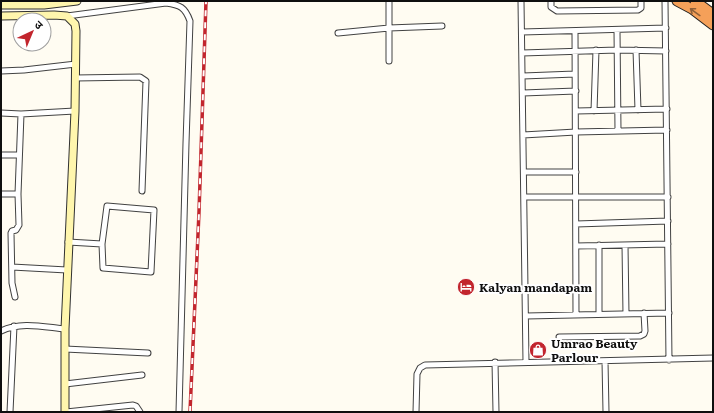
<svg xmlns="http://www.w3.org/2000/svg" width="714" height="413" viewBox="0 0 714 413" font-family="Literata,'Noto Sans Devanagari',serif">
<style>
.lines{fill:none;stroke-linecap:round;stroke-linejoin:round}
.street-casing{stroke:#424242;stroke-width:7}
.secondary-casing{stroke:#313131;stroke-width:9}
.highway-casing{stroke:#202020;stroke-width:11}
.street{stroke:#fff;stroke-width:5}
.secondary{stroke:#fff6ad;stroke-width:7}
.highway{stroke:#f5a059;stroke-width:9}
.rail-casing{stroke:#c2252d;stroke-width:3.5}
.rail{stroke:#fff;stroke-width:2;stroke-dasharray:6;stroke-linecap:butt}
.oneway{stroke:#8e5f38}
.labels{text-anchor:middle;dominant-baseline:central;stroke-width:4;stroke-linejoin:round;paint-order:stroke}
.poi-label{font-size:12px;font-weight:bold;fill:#0f0f0f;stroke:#fff;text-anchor:start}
</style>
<rect width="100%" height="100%" fill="#fffcf2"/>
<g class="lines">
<defs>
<path id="street" d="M389,1V28L442,26
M521,1L526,362
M551,1V7L557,11L638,10L641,8V1
M665,1L669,360
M67,16L166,3C180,5 185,7 190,21L186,143L179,412
M617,30L618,131
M575,31L576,315
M522,32L666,28
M338,33L389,28V61
M636,50L638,110
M522,53L617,50L666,51
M1,71L24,70L76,64
M523,76L575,74
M75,78L140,77L146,81L142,191
M523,93L576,91
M576,111L667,109
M594,111L596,50
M1,113L21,114L75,111
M523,135L576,132L667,130
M1,155H19
M524,172H576
M1,194H18
M524,197H668
M576,224L668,221
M68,242L102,244L107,206L154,210L151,272L103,268L102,244
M625,245L626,314
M576,246L668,244
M12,267L67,270
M15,297L12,283L11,233L12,231L16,230L19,225L18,194L21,114
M599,314V245
M526,316L669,313
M1,331C21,321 44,327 65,329
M559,337L640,336L644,334L645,331L644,313
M65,349L148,353
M605,361L606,412
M495,362L496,412
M65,384L142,375
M10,412L14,326
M66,412L133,405L136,406L140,412
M416,412L417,374L420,368L425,365L713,358"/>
<path id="secondary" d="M1,5H44L77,1
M1,16L54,15L67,16L75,24L76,31L75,111L65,329V412"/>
<path id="highway" d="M677,1L692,9L713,25
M695,1L713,14"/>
</defs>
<use href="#street" class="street-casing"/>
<use href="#secondary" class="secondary-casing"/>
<use href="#highway" class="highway-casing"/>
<use href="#street" class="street"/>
<use href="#secondary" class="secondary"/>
<use href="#highway" class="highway"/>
<defs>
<path id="rail" d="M190,412L199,212L206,1"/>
</defs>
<use href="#rail" class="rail-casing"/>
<use href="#rail" class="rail"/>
</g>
<defs><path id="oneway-shaft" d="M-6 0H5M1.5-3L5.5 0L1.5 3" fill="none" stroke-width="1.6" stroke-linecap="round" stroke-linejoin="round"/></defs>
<use class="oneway" href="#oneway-shaft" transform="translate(695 12) rotate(-144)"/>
<defs>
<symbol id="hotel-disc" viewBox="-11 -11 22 22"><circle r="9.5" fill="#c2252d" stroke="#fff"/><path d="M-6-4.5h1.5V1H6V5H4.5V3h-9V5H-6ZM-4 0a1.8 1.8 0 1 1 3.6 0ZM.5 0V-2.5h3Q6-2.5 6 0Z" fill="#fff"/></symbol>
<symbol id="shop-disc" viewBox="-11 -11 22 22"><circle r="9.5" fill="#c2252d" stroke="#fff"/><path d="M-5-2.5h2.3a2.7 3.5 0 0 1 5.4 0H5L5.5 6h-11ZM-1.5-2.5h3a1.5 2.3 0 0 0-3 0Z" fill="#fff"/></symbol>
</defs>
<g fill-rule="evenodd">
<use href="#hotel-disc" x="456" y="277" width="20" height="20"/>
<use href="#shop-disc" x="528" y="340" width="20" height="20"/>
</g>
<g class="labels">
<g class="poi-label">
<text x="479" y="287">Kalyan mandapam</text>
<text x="551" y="343">Umrao Beauty<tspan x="551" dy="14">Parlour</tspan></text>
</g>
</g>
<rect width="714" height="413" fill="none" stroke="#0f0f0f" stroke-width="4"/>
<g transform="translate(32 32) rotate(44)"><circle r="19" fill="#ffffff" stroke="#9f9f9f"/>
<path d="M0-3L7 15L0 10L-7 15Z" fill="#c2252d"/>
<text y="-6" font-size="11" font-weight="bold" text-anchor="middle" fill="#0f0f0f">उ</text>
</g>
</svg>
